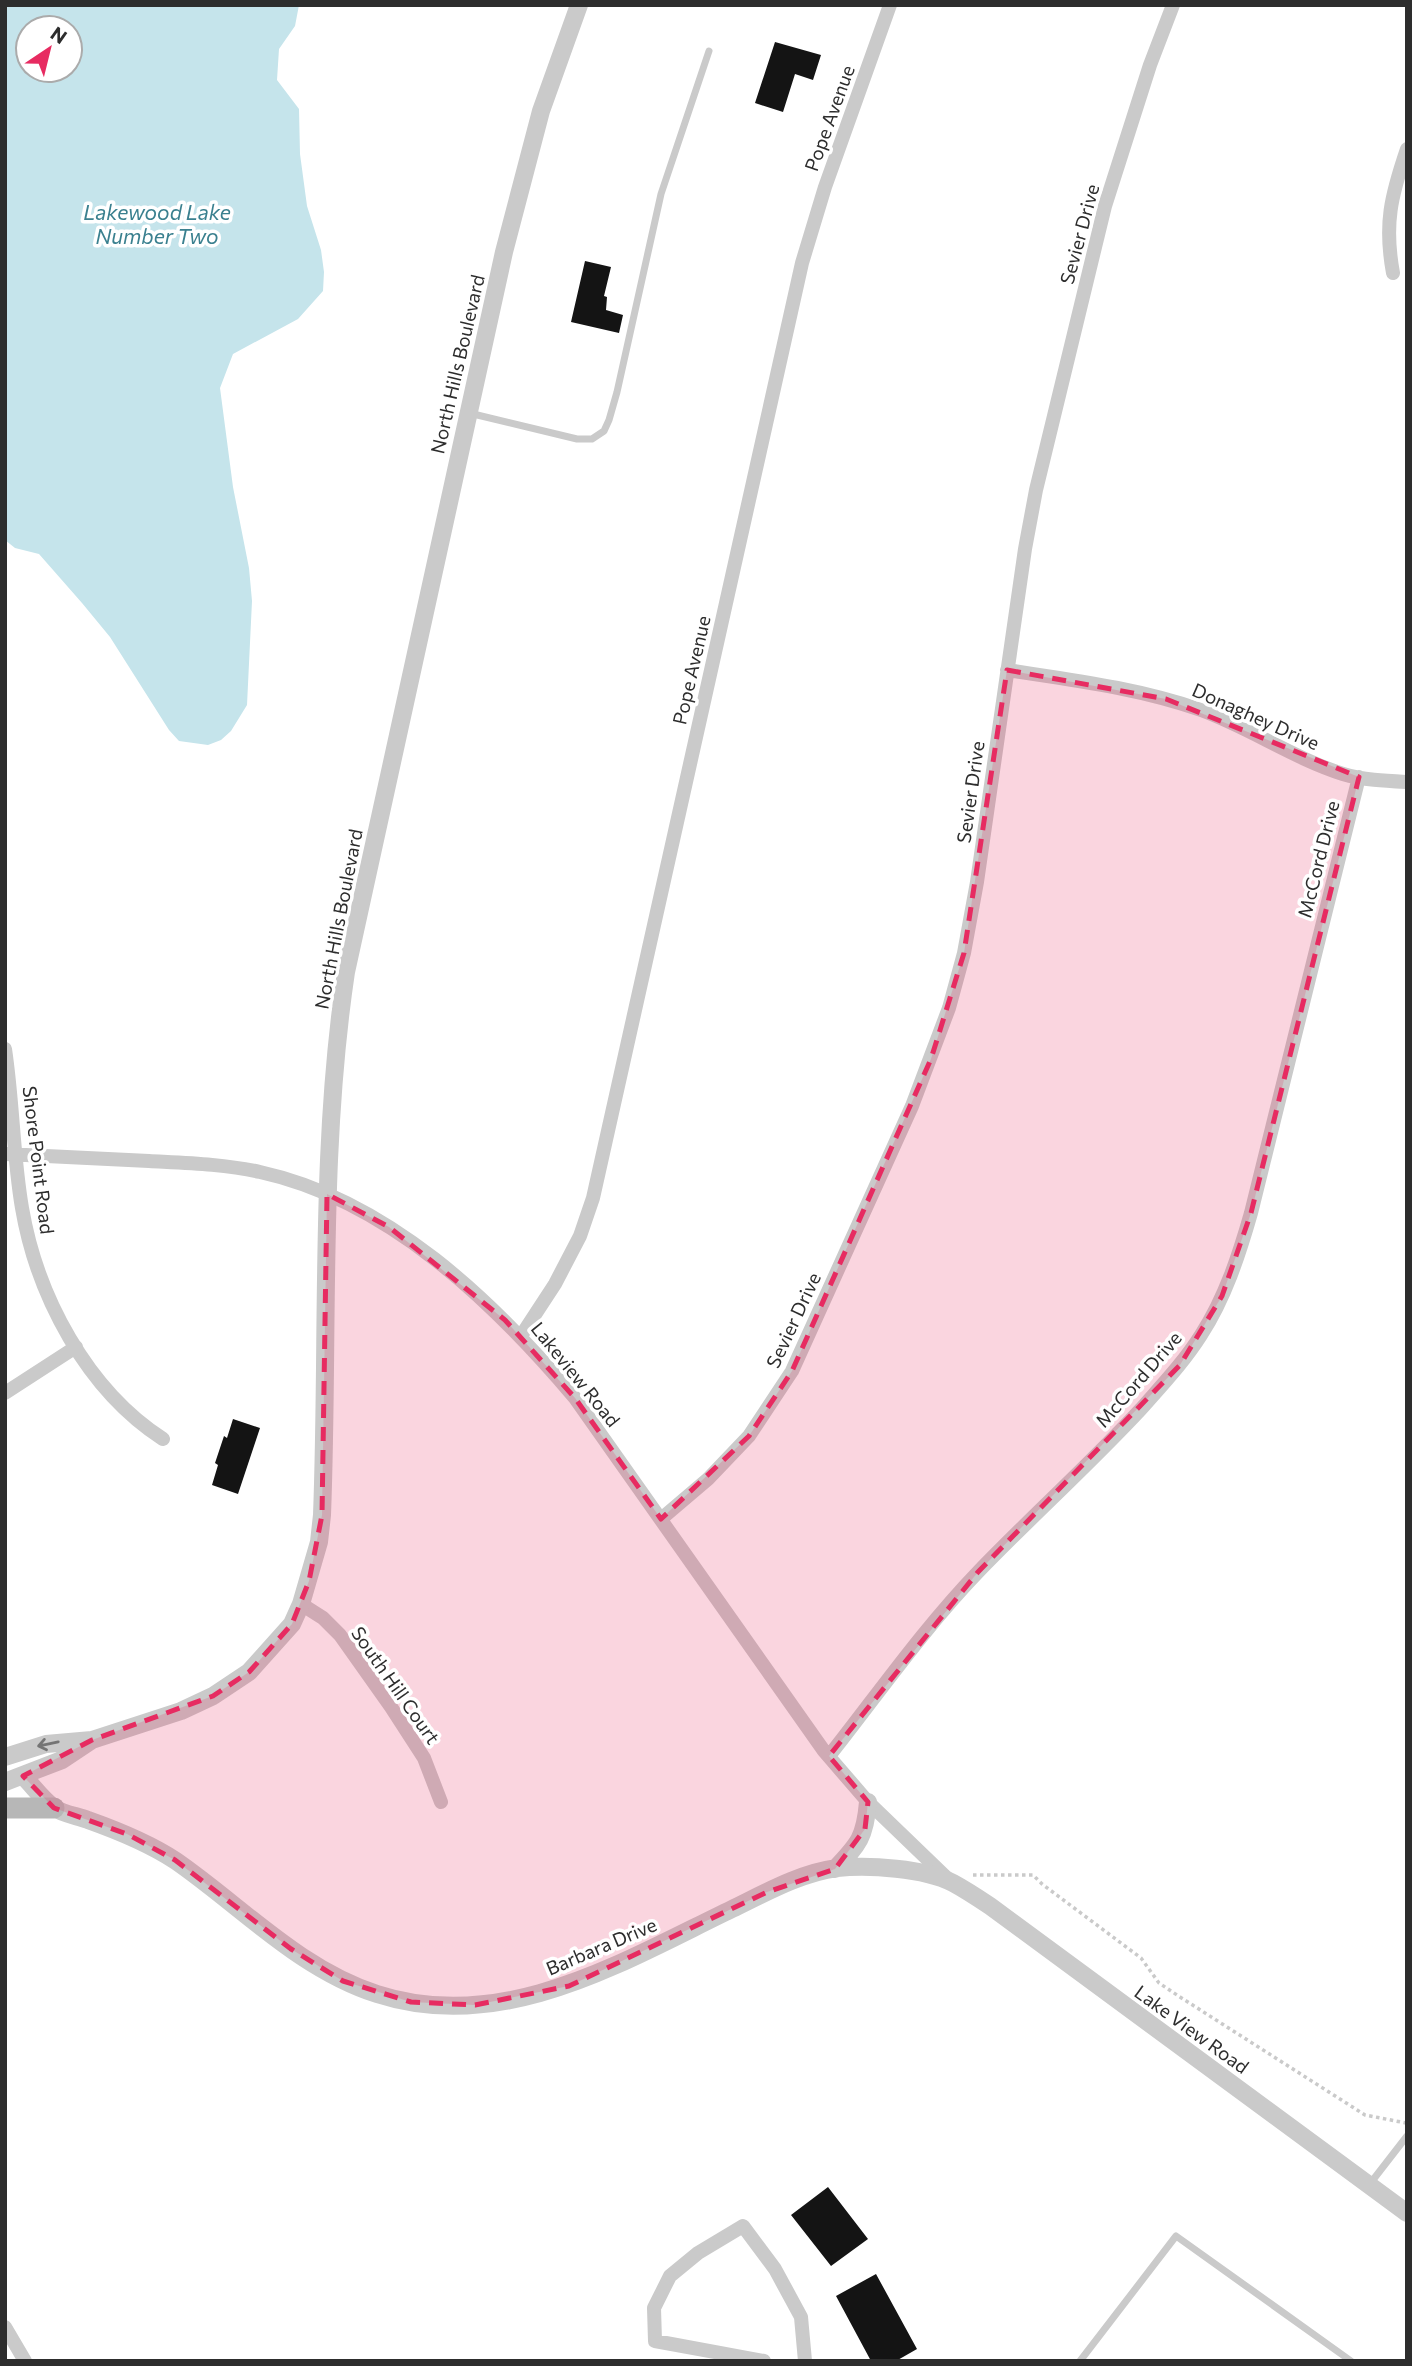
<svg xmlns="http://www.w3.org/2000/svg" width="1412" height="2366" viewBox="0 0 1412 2366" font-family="Commissioner,sans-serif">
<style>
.water{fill:#c5e4eb;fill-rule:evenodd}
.building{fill:#141414}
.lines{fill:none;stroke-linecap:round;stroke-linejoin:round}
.path{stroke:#cacaca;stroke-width:3.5;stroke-dasharray:3.5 3.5;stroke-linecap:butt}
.service{stroke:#cacaca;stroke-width:7}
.minor{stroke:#cacaca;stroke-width:14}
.tertiary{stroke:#cacaca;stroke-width:18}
.secondary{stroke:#b7b7b7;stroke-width:21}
.oneway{stroke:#747474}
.marked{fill:#e72b61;fill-opacity:0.2;stroke:#e72b61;stroke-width:5;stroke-dasharray:14 9;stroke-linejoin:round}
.labels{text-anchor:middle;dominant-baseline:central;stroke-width:7;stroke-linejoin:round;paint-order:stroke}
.street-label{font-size:19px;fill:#2d2d2d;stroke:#fff}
.water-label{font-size:21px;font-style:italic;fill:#3a808f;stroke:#fff}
</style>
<rect width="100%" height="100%" fill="#fff"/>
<path class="water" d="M5,5H299L295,26L279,49L277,80L299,109L300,154L307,206L321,250L324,272L323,291L298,319L233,354L220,388L233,487L249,568L252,601L247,705L231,731L221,740L208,745L179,741L169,730L110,637L82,603L39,554L15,548L5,540ZM28,28H70V70H28Z"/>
<path class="building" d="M775,42L821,55L813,80L795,74L783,112L755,103Z
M585,261L611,267L604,296L607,297L606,310L623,315L619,333L571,322Z
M233,1419L260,1428L238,1494L212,1485L218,1465L215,1463L224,1436L227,1438Z
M828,2187L868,2239L831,2266L791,2215Z
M876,2274L917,2349L896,2361H871L836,2296Z"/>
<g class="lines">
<path class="path" d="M973,1875H1033L1042,1884L1141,1958L1159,1983L1180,1997L1365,2115L1406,2123"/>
<path class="service" d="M469,413L577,439H592L604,431L609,420L617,392L661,194L709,51
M1369,2185L1407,2136
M1080,2361L1176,2236L1351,2361"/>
<path class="minor" d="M1393,273C1384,224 1391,196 1407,149
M1007,670C1072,680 1138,688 1201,710C1250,728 1293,758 1343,774C1363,780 1386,781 1407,782
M5,1049C13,1102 13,1156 22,1208C37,1296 87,1390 163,1439
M5,1154C53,1156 101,1159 149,1161C186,1163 224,1164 260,1172C388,1200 493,1301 575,1398L824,1751L868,1802L950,1881
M521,1336L555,1284L580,1236L593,1198L802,263L825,187L890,5
M5,1393L76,1347
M661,1519L708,1479L749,1436L792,1371L912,1106L949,1008L964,953L977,882L1025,549L1036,490L1105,206L1150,65L1173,5
M301,1604L323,1618L340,1635L391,1707L424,1758L441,1802
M829,1756C878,1694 924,1628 979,1571C1032,1516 1089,1465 1141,1409C1162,1385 1184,1362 1201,1335C1225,1298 1239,1255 1251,1213L1359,777
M5,2327L25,2361
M764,2361L655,2341L654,2308L670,2276L698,2253L743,2226L775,2269L801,2317L805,2361"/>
<path class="tertiary" d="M5,1757L46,1744L92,1740L181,1711L213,1696L249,1672L292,1624L301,1604L319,1542L322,1515C329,1334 319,1152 346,972L504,252L541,111L579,5
M23,1776C33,1786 42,1799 53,1807C62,1814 78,1816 88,1820C119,1831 149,1843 176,1861C241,1906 299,1969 377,1994C503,2035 622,1962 732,1909C765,1893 800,1873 837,1868C869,1865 924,1868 953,1883C966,1890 978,1898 990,1906L1407,2213
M5,1782L62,1760L92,1740
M835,1869C859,1844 865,1837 868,1802"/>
<path class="secondary" d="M5,1808H54"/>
</g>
<defs><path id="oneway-shaft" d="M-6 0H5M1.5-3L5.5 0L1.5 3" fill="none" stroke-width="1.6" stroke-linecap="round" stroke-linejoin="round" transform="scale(1.75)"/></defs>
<use class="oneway" href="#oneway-shaft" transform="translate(48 1744) rotate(168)"/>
<path class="marked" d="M1007,670L1166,699L1359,777L1251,1213L1222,1296L1180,1365L978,1572L829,1756L868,1802L865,1829L835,1869L767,1892L569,1986L475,2005L411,2002L343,1981L291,1949L175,1860L127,1834L54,1808L23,1776L92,1740L213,1696L249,1672L292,1624L309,1581L322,1515L327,1194L389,1227L505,1320L575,1398L661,1519L749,1436L792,1371L931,1059L964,953Z"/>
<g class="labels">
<g class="street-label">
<text transform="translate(829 118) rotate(-70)">Pope Avenue</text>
<text transform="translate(1079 234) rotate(-75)">Sevier Drive</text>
<text transform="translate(457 364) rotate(-77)">North Hills Boulevard</text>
<text transform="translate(691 670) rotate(-77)">Pope Avenue</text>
<text transform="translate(1256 716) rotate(24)">Donaghey Drive</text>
<text transform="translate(970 792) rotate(-82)">Sevier Drive</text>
<text transform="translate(1318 859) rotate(-76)">McCord Drive</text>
<text transform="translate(338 919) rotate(-79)">North Hills Boulevard</text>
<text transform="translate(39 1160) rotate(83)">Shore Point Road</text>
<text transform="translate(793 1320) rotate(-65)">Sevier Drive</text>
<text transform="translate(576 1374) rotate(51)">Lakeview Road</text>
<text transform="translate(1138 1379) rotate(-49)">McCord Drive</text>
<text transform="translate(396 1685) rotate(55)">South Hill Court</text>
<text transform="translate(601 1946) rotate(-23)">Barbara Drive</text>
<text transform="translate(1192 2029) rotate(36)">Lake View Road</text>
</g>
<g class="water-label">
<text x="157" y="211">Lakewood Lake<tspan x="157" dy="24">Number Two</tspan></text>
</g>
</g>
<rect width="1412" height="2366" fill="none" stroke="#2d2d2d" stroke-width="14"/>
<g transform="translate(49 49) rotate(35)"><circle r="33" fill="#ffffff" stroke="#ababab" stroke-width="2"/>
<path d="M0-5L12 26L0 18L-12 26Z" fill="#e72b61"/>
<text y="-10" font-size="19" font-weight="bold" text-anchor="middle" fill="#2d2d2d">N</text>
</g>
</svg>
